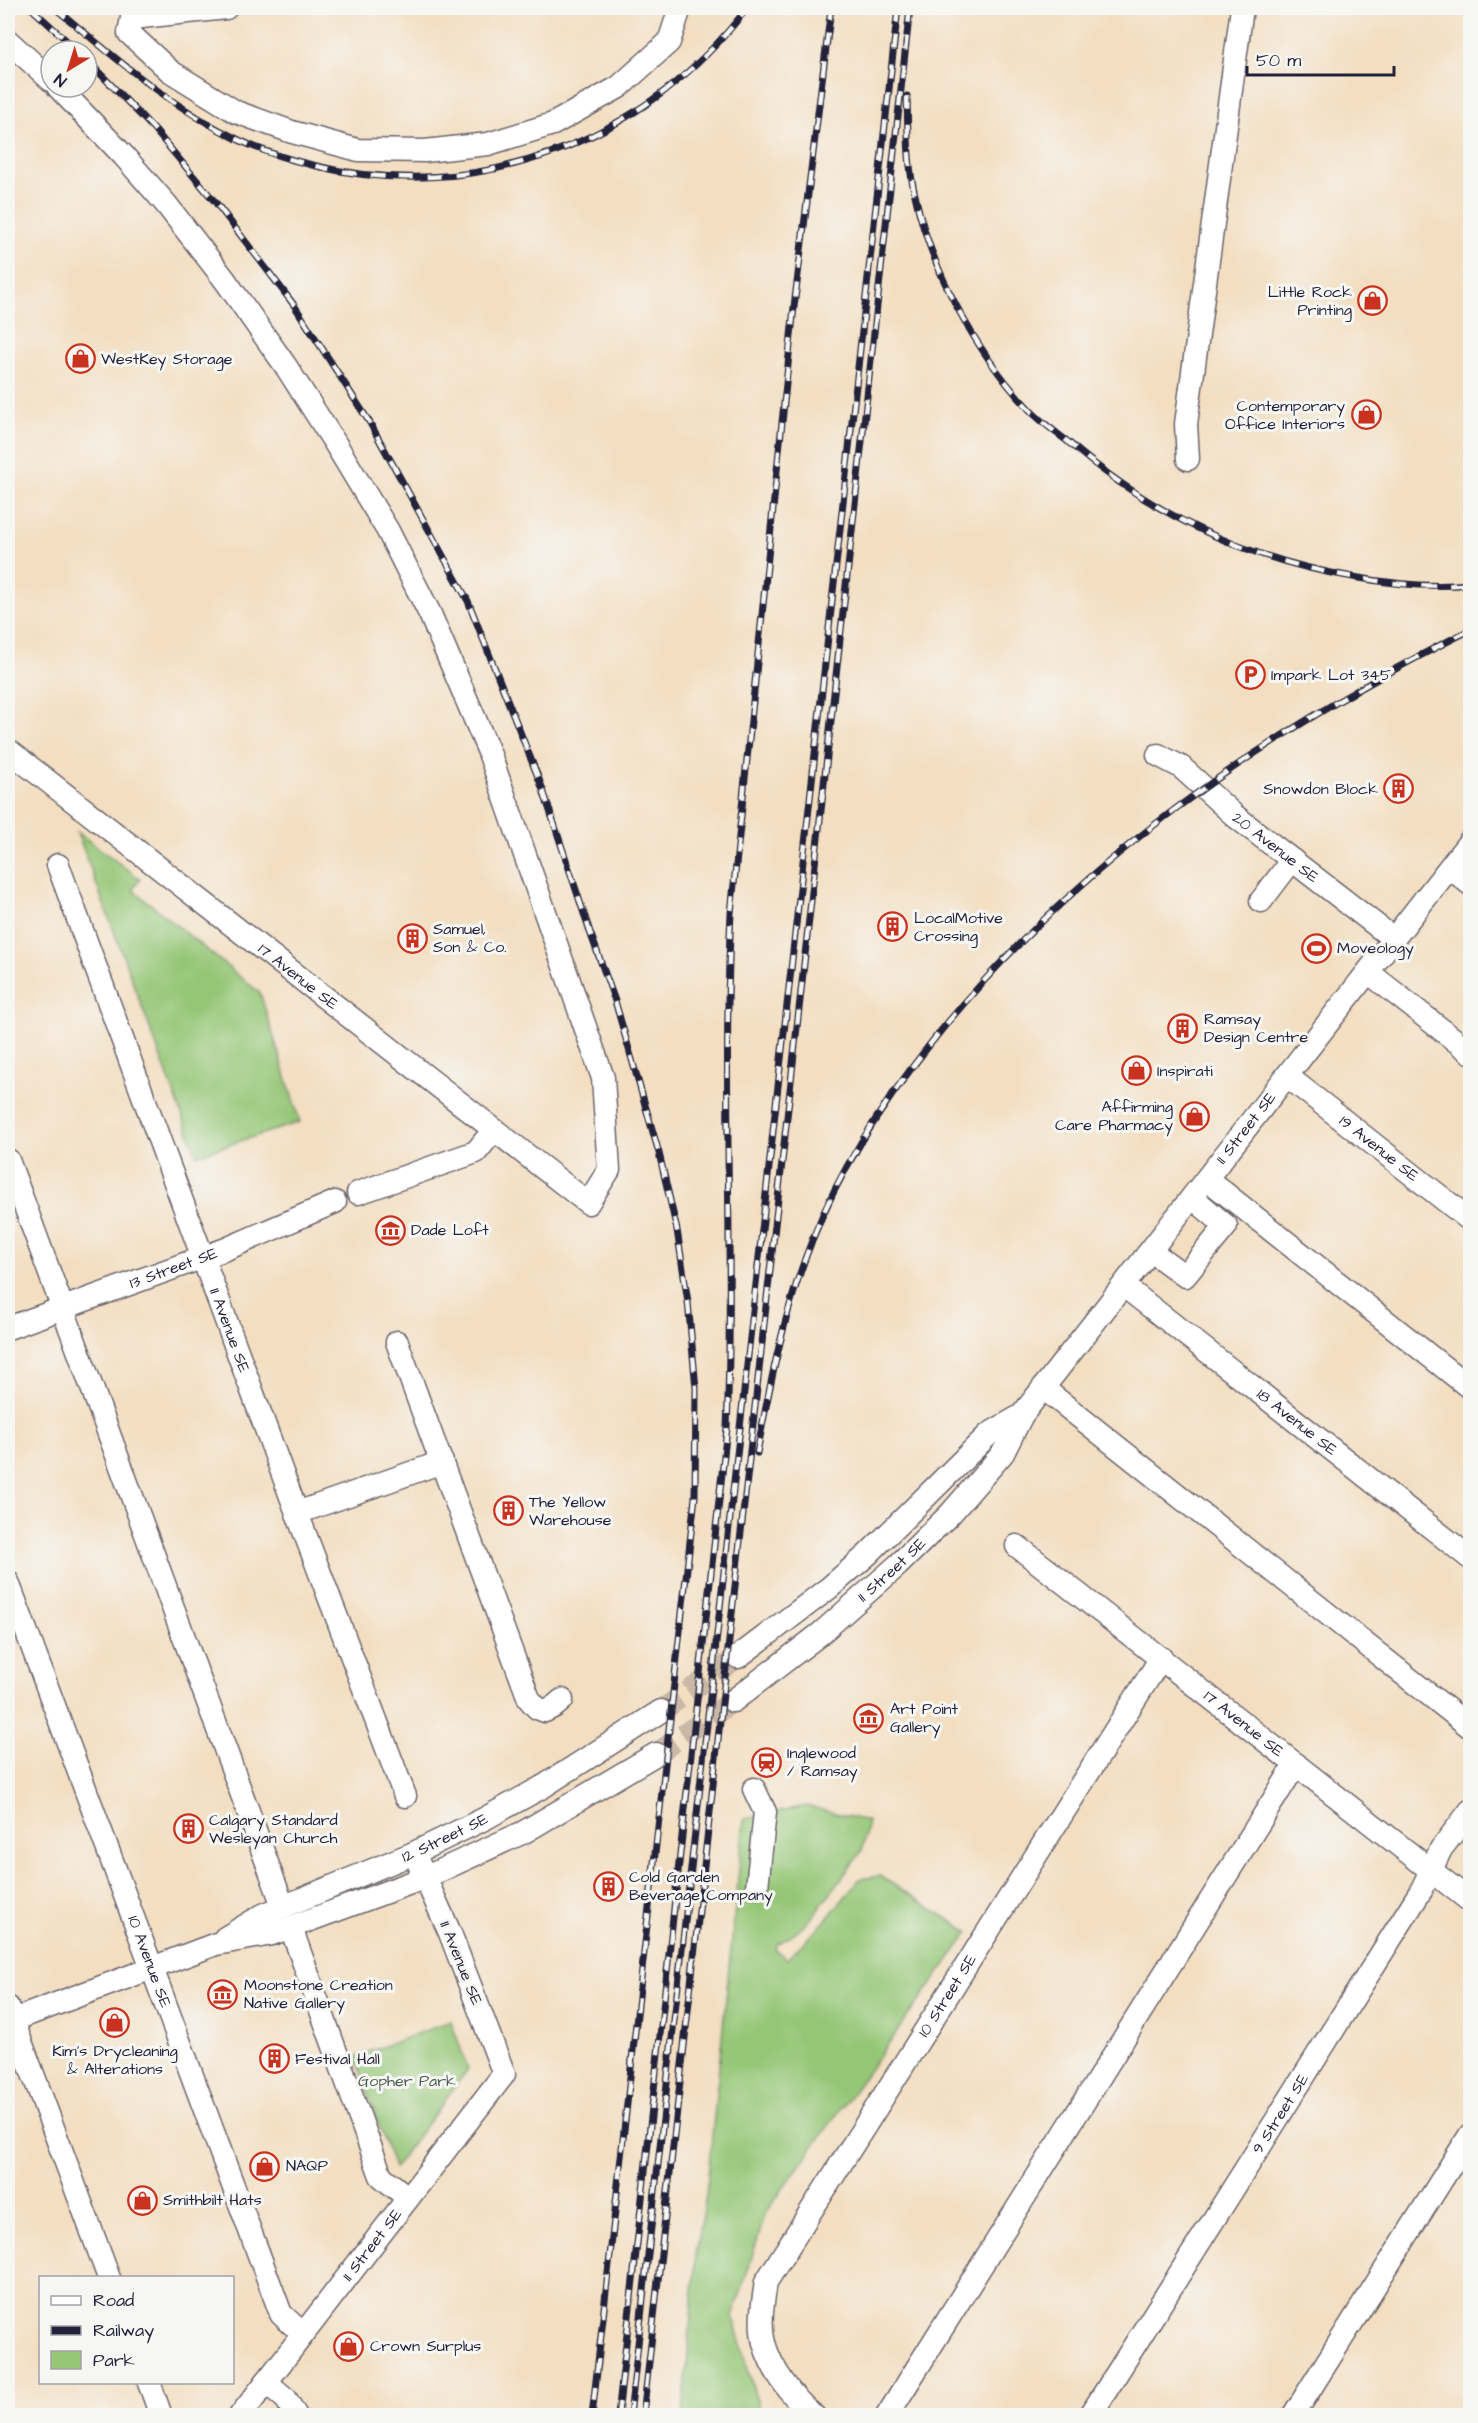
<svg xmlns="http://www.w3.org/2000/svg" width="1478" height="2423" viewBox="0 0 1478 2423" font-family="'Architects Daughter',sans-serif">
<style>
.green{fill:#94c676;stroke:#5b7458;stroke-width:1.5}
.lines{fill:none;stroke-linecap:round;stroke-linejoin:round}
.minor-tunnel{stroke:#c9b8a6;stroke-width:22;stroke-dasharray:22 11;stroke-linecap:butt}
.minor-casing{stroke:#6b646a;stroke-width:25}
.minor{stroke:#fff;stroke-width:22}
.rail-casing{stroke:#22223b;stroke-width:7}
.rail{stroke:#f6f6f2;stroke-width:4.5;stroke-dasharray:14;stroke-linecap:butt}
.labels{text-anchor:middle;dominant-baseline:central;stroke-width:6;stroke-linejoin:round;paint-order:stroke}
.poi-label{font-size:16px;fill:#22223b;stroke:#f6f6f2;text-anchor:start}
.street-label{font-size:16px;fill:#22223b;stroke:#f6f6f2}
.park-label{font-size:16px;fill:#4a5b50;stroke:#f6f6f2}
</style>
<rect width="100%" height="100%" fill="#f6f6f2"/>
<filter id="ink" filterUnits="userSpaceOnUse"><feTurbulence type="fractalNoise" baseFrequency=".0167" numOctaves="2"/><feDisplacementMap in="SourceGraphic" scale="12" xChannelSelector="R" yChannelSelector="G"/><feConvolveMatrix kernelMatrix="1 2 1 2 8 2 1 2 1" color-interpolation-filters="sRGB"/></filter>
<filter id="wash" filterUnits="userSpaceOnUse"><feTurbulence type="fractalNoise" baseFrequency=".008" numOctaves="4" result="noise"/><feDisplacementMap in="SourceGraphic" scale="24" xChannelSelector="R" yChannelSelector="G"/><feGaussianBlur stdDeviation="1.35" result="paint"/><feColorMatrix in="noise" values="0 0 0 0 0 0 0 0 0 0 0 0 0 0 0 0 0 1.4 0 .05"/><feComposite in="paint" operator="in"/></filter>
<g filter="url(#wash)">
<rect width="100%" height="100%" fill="#f3dec1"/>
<path class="green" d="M77,832L140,879L133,890L260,993L300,1122L197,1155Z
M806,1806L868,1821L862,1851L814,1915L804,1926L777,1945L776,1950L787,1959L824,1922L860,1879L880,1876L969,1932L766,2212L733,2317L760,2412L763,2415L683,2416L696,2253L706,2196L744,1819Z
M451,2021L468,2069L394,2168L355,2057Z"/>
</g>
<g filter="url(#ink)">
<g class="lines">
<path class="minor-tunnel" d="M661,1711L738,1657
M656,1754L733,1701"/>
<defs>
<g id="minor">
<path d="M132,18L129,33L170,71L236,112L292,132L358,150L425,151L488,144L553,124L619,87L669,42L680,8"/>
<path d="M132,18L226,8"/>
<path d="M8,41L51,80"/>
<path d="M1188,459L1186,424L1242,8"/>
<path id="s1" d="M8,750L588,1203L609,1170L603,1078L489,752L430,614L388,531L335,443L285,365L225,280L166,204L123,155L58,87"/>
<path id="s2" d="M1158,755L1181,767L1235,816L1394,939"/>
<path id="s3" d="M58,865L297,1513L405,1796"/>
<path d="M1450,868L1470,884"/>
<path d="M1261,901L1292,860"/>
<path d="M1368,972L1470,1052"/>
<path id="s4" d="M1287,1076L1470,1220"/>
<path d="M8,1160L283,1906"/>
<path d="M1207,1179L1470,1388"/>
<path d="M358,1193L476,1152L494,1130"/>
<path d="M1151,1251L1185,1276L1226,1226L1193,1198"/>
<path id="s5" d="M1124,1286L1470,1558"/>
<path id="s6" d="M8,1328L226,1249L335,1202"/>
<path d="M397,1342L529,1699L537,1708L545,1711L555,1706L562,1700"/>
<path d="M1043,1388L1470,1727"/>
<path d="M297,1513L442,1462"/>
<path id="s7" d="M1017,1546L1470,1901"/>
<path id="s8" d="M8,1582L281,2314L303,2334"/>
<path d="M738,1657L829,1588L867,1555L989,1434L1022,1415"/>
<path id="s9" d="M733,1701L820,1634L898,1565L951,1513L1003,1453L1022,1415L1470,841"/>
<path d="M754,1789L765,1812L757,1887"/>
<path d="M291,1928L381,2176L408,2198"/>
<path id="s10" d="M225,1938L263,1915L414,1853L484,1819L544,1786L661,1711"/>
<path d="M8,2007L109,2278"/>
<path d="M8,2022L216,1944L272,1934L424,1878L524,1832L656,1754"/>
<path d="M149,2382L161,2416"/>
<path d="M266,2382L286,2399L296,2416"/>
<path id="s11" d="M240,2416L504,2074L450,1933L414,1853"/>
<path id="s12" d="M814,2416C792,2397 772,2371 764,2343C759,2324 763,2301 766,2282L1161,1658"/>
<path d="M887,2416L1296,1764"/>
<path id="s13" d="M1090,2416L1422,1889L1441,1849L1470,1811"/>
<path d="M1293,2416L1470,2135"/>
</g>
</defs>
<use href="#minor" class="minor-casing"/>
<use href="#minor" class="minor"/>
<defs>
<path id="rail" d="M31,8L78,51
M55,8C113,56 170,107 239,140C262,151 287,159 312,165C476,206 646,142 747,8
M87,60L153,128L216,203L294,305L370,423L468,601L542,787L590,932L615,1001L659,1153L677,1230L688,1302L696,1388L695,1497L592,2416
M907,96C908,128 907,163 915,195C931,270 976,353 1029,409C1040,421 1054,431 1067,441C1149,513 1245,559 1353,577C1392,584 1431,588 1470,584
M757,1453C771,1379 785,1307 813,1238C841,1167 884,1102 931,1043C1074,863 1266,732 1470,630
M618,2416L727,1428C734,1256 722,1085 731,913L794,307L831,8
M630,2416L898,8
M643,2416L910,8"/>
</defs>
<use href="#rail" class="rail-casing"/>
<use href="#rail" class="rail"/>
</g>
</g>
<defs>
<symbol id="shop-ring" viewBox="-11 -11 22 22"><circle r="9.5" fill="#f6f6f2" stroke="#c8321e" stroke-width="1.5"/><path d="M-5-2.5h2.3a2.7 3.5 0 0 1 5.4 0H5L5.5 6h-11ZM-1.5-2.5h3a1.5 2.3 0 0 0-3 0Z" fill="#c8321e"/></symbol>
<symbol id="parking-ring" viewBox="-11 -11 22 22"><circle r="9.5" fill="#f6f6f2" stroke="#c8321e" stroke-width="1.5"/><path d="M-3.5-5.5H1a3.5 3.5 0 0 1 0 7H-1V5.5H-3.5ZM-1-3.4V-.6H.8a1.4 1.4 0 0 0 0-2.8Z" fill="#c8321e"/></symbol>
<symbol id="building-ring" viewBox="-11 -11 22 22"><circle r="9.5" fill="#f6f6f2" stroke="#c8321e" stroke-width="1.5"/><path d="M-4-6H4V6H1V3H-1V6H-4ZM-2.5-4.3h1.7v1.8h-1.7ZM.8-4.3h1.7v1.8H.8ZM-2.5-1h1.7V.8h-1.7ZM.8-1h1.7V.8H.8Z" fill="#c8321e"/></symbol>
<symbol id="stadium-ring" viewBox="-11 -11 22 22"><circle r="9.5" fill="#f6f6f2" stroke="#c8321e" stroke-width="1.5"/><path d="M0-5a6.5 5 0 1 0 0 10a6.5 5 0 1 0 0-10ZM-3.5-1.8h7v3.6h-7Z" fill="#c8321e"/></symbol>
<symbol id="museum-ring" viewBox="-11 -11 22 22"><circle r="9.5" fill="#f6f6f2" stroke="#c8321e" stroke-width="1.5"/><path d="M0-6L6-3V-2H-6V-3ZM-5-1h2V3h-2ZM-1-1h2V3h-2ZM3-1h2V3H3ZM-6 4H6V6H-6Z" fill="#c8321e"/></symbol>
<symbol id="station-ring" viewBox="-11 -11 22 22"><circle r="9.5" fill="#f6f6f2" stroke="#c8321e" stroke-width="1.5"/><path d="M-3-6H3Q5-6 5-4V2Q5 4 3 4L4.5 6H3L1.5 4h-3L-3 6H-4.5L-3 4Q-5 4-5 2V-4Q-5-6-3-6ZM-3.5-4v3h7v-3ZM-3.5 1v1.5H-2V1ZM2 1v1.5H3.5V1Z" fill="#c8321e"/></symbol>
</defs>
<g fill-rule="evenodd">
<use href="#shop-ring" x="1356" y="284" width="33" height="33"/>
<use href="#shop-ring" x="64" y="342" width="33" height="33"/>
<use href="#shop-ring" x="1350" y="398" width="33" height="33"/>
<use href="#parking-ring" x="1234" y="658" width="33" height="33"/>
<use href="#building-ring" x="1382" y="772" width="33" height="33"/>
<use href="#building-ring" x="876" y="910" width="33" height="33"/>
<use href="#building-ring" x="396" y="922" width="33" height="33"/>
<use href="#stadium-ring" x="1300" y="932" width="33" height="33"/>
<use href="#building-ring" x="1166" y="1012" width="33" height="33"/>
<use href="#shop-ring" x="1120" y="1054" width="33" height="33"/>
<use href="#shop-ring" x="1178" y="1100" width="33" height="33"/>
<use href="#museum-ring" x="374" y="1214" width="33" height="33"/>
<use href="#building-ring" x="492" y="1494" width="33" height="33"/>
<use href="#museum-ring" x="852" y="1702" width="33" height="33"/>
<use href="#station-ring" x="750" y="1746" width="33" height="33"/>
<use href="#building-ring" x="172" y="1812" width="33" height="33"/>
<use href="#building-ring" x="592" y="1870" width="33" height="33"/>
<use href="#museum-ring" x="206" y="1978" width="33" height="33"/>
<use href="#shop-ring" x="98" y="2006" width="33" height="33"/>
<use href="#building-ring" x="258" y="2042" width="33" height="33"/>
<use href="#shop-ring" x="248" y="2150" width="33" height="33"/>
<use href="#shop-ring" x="126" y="2184" width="33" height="33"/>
<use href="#shop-ring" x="332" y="2330" width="33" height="33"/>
</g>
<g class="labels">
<g class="poi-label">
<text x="1352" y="292" text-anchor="end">Little Rock<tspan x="1352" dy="18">Printing</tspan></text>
<text x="101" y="359">WestKey Storage</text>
<text x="1345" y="406" text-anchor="end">Contemporary<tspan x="1345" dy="18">Office Interiors</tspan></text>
<text x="1271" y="675">Impark Lot 345</text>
<text x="1378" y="789" text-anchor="end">Snowdon Block</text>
<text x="914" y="918">LocalMotive<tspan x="914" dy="18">Crossing</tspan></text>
<text x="433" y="929">Samuel,<tspan x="433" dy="18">Son &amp; Co.</tspan></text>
<text x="1337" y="948">Moveology</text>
<text x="1204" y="1019">Ramsay<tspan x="1204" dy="18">Design Centre</tspan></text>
<text x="1157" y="1071">Inspirati</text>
<text x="1173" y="1107" text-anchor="end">Affirming<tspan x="1173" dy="18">Care Pharmacy</tspan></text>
<text x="411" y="1230">Dade Loft</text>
<text x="529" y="1502">The Yellow<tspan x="529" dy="18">Warehouse</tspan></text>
<text x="890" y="1709">Art Point<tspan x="890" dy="18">Gallery</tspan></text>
<text x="787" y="1753">Inglewood<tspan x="787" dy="18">/ Ramsay</tspan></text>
<text x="209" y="1820">Calgary Standard<tspan x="209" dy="18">Wesleyan Church</tspan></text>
<text x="629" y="1877">Cold Garden<tspan x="629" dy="18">Beverage Company</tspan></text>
<text x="244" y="1985">Moonstone Creation<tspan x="244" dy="18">Native Gallery</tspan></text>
<text x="115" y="2051" text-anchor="middle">Kim's Drycleaning<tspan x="115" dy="18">&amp; Alterations</tspan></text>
<text x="295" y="2059">Festival Hall</text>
<text x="286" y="2166">NAQP</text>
<text x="163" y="2200">Smithbilt Hats</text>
<text x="370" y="2346">Crown Surplus</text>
</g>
<g class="street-label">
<text stroke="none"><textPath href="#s2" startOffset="150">20 Avenue SE</textPath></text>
<text stroke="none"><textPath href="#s1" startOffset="368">17 Avenue SE</textPath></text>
<text stroke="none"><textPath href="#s9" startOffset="774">11 Street SE</textPath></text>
<text stroke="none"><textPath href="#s4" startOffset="117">19 Avenue SE</textPath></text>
<text stroke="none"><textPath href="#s6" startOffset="176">13 Street SE</textPath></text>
<text stroke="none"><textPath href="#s3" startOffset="496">11 Avenue SE</textPath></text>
<text stroke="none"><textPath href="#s5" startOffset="220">18 Avenue SE</textPath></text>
<text stroke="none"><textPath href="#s9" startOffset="206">11 Street SE</textPath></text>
<text stroke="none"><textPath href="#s7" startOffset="288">17 Avenue SE</textPath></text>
<text stroke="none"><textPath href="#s10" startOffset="242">12 Street SE</textPath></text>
<text stroke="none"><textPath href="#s8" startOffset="405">10 Avenue SE</textPath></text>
<text transform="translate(461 1963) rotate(68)">11 Avenue SE</text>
<text stroke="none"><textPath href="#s12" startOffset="490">10 Street SE</textPath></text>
<text stroke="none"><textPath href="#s13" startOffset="357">9 Street SE</textPath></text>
<text stroke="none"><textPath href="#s11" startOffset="216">11 Street SE</textPath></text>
</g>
<g class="park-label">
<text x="407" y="2081">Gopher Park</text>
</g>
</g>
<rect width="1478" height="2423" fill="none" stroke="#f6f6f2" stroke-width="30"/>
<rect x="39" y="2276" width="195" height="108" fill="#f6f6f2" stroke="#a1a1a9" stroke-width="1.5"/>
<rect x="51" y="2296" width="30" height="9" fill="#ffffff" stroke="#a1a1a9" stroke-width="1.5"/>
<text x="93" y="2306" font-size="18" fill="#22223b">Road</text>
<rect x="51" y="2326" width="30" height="9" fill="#22223b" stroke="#a1a1a9" stroke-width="1.5"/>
<text x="93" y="2336" font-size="18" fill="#22223b">Railway</text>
<rect x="51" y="2351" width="30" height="18" fill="#94c676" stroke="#a1a1a9" stroke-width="1.5"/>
<text x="93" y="2366" font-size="18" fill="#22223b">Park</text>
<g transform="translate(69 69) rotate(218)"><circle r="28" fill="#f6f6f2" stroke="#a1a1a9" stroke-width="1.5"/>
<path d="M0-4.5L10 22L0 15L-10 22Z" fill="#c8321e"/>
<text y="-9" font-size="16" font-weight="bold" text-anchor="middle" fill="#22223b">N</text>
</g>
<path d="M1247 66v9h147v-9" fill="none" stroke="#22223b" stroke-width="3"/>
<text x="1256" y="66" font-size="18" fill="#22223b" stroke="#f6f6f2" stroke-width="4.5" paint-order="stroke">50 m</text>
</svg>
